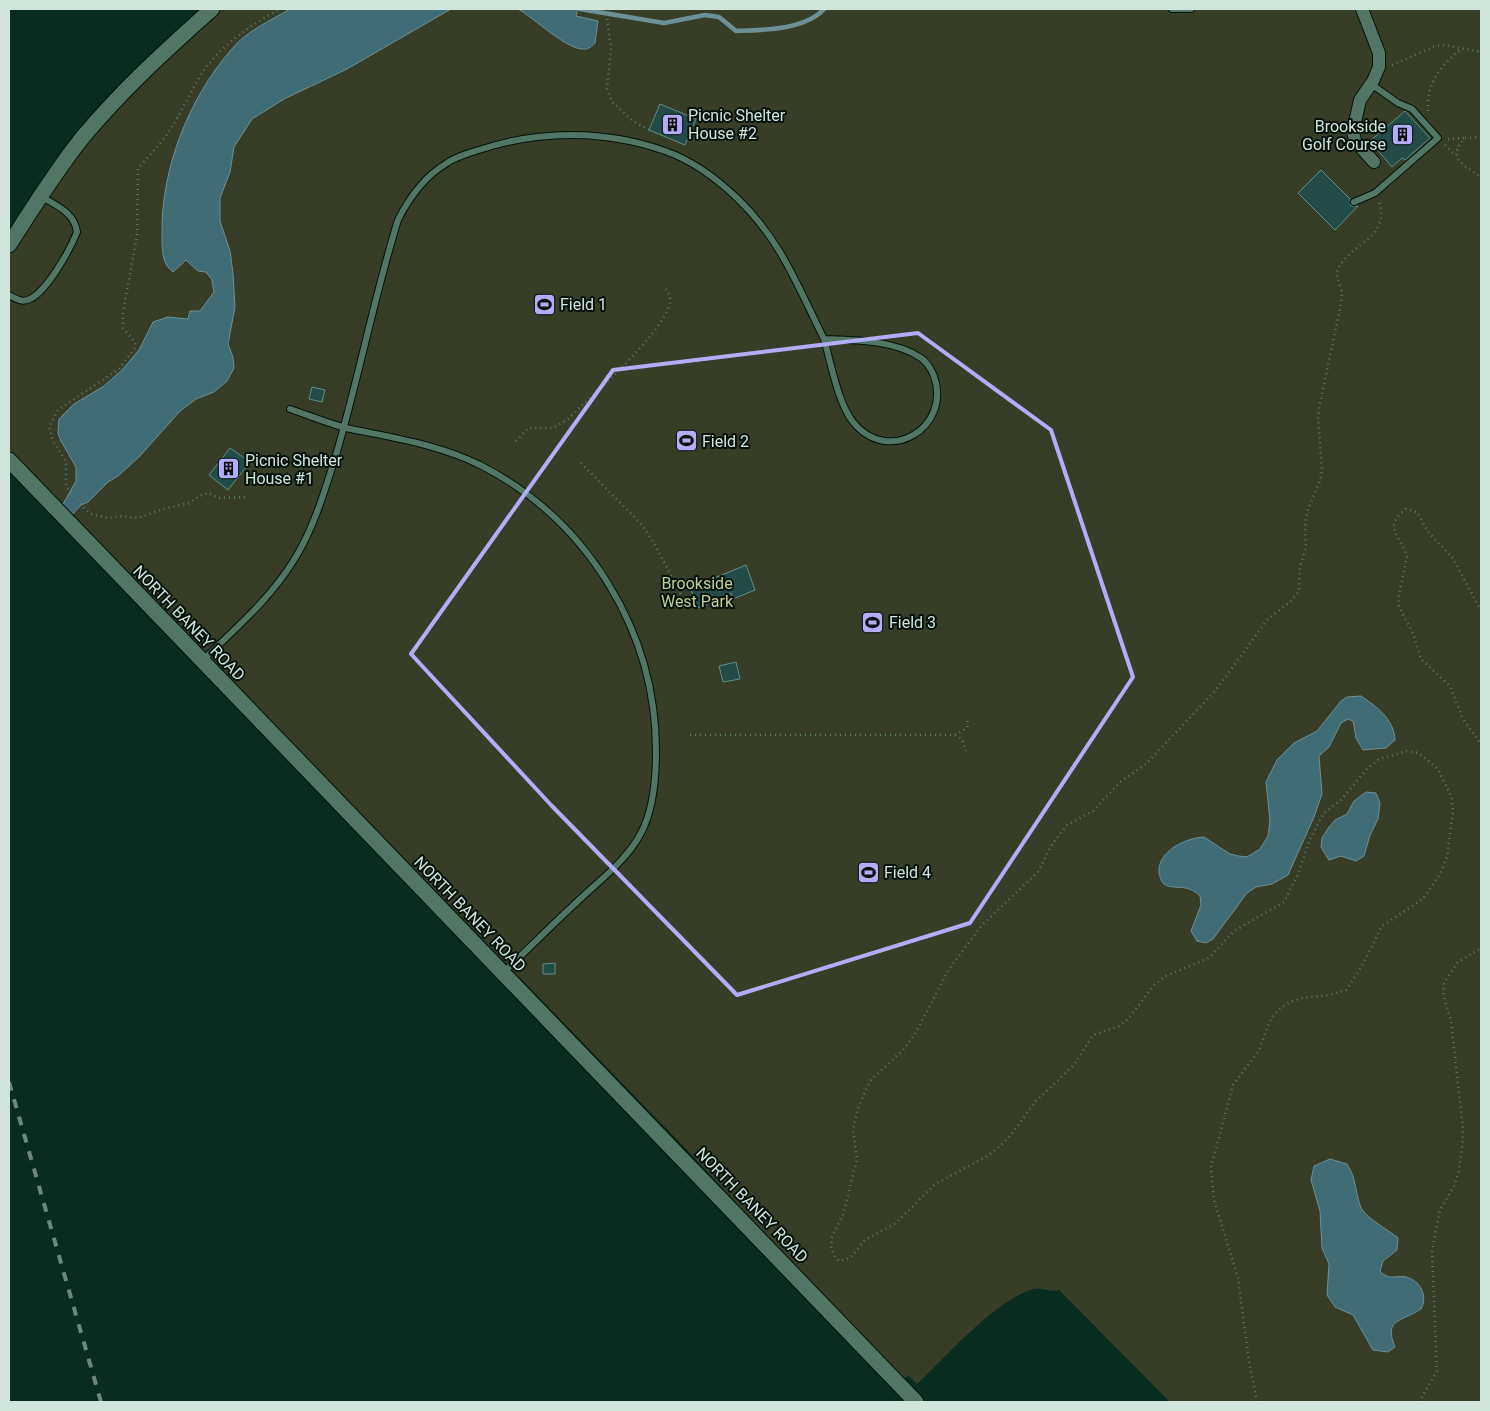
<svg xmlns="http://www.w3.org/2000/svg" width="1490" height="1411" viewBox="0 0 1490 1411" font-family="Roboto,sans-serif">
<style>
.green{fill:#383d28}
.water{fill:#406c76;stroke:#6c9095}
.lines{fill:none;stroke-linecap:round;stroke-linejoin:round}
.stream{stroke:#6c9095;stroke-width:4.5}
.building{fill:#234c49;stroke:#628c89}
.lane-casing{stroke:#00130a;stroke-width:8}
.street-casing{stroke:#00130a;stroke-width:14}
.secondary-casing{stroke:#00130a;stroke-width:17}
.path{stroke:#5c796e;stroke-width:2.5;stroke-dasharray:1 4;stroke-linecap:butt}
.lane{stroke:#537566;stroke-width:6}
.street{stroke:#537566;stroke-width:12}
.secondary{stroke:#537566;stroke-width:15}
.rail{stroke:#6c877c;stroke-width:4;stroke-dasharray:9 9;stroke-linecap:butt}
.marked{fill:none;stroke:#b3adf9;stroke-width:4;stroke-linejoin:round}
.labels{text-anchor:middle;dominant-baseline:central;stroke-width:4;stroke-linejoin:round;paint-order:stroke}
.poi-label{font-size:16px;fill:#d2e5dc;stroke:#04110c;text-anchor:start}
.park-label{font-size:16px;fill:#c3d093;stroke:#04110c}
.street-label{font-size:16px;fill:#d2e5dc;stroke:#04110c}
</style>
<rect width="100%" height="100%" fill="#092c20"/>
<path class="green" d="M220,9H1481V1402H1170L1059,1290C1051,1293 1043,1287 1033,1289C994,1301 948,1355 917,1384L908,1375L902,1381L690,1153L9,452V254L68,164L117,106Z"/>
<path class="water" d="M290,9H451L347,69L284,99L252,119L234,147L230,172L220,198V221L230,251L233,273L235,307L228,344L233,357L234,368L227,381L214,392L196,399L180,411L139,457L118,476L108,482L88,502L81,505L71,516L62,506L76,481V467L61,441L58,433L59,419L74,404L104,386L122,370L139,350L153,322L168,317L188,319L190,311H200L214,292L212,280L206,272L198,271L186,260L173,272C161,263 162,247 162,233C161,169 189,98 231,50C246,31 270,21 290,9Z
M518,9H578L576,16L598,21L595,43C592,46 589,49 585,49C569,52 533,17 518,9Z
M1361,696C1377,707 1394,719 1395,740L1386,748L1363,750L1356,738L1353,721L1348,719L1341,723L1329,747L1319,756L1322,794L1314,817L1288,875L1272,884L1256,887L1247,893L1213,939L1206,943L1197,941L1191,931L1201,905L1200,896C1186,882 1173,891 1164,884C1161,881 1160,877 1159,873C1157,851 1186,838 1204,837L1230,854L1239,856L1247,857L1260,849L1268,836L1270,821L1266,782L1277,760L1294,743L1317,731L1341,701L1347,697Z
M1366,792L1376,793L1380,803L1378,819L1370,835L1364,856L1356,861L1341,856L1329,860L1321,847L1322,838L1329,827L1335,820L1347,814L1354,801Z
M1330,1159L1347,1164C1356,1178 1355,1190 1360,1205C1364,1218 1388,1229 1398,1238L1397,1250L1383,1261L1380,1271C1389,1281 1395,1275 1406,1277C1421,1281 1428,1296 1421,1309C1402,1322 1383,1318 1395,1347L1388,1352L1373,1350L1353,1315L1335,1307L1327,1295L1329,1264L1322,1248L1320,1211L1311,1180L1314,1166Z"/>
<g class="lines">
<path class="stream" d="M580,9L664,23L705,15L719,17L736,31C763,30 805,30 824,9"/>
</g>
<path class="building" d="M660,104L696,119L685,145L649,130Z
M1405,111L1430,138L1405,160L1402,158L1392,167L1370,141Z
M1321,170L1350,199L1351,206H1358L1335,230L1298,193Z
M312,387L325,390L322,402L309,399Z
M230,448L250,462L228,490L209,475Z
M746,565L755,590L733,599L731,593L699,608L690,588Z
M736,662L740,679L723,682L719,666Z
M555,963V974H543V964Z"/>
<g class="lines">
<defs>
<path id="lane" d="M1172,9H1191
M1354,202L1375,193L1438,138L1412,109L1398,103L1371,84
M9,295C16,299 22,303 30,299C47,291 70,250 77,232C75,213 56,205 40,196
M824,339C854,340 895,340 921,358C927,362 931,369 934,376C952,428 888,466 853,422C838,403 831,363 824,339Z
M290,409C308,415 327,423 346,428C393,438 438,444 482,466C588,521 656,632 656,751C656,778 654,809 641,833C627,860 600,880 579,900C553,924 528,949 503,973
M203,660C235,629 270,599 294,560C314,528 325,490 336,455C359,377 374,297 398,220C409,198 425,176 447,163C457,156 470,153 482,149C541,130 606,130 665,151C691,160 717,179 737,198C781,240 798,287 824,339"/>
<path id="street" d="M1362,9L1379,53V67L1373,81L1360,100L1353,131L1355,141L1374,162"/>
<path id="secondary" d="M9,245C32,209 55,172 82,138C121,91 167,49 212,9
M9,460L916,1402"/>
</defs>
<use href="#lane" class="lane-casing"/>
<use href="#street" class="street-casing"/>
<use href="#secondary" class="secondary-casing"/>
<path class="path" d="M606,9L611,49L607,89L612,102L633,121L649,130
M1392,65L1435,46L1444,45L1481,52
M1428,111C1426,84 1440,66 1461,49
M1481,137L1465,138C1445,158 1465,166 1481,177
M1448,139L1465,138
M1445,145L1455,155
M516,441L528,428H553L568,419C594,393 661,336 670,303C671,297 669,294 666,289
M581,463L641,524L654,543L684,600L660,610
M245,497L218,498L208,493L199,496L190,503L163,509L138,518L119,516L108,518L91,514L85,509L66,486V461L53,441L49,427L58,410L119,369L135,348V342L123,328V312L137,236L138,168C152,153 166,138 176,120C187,102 195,82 207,66C227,41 252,25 279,9
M1481,611L1453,558L1428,532L1417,512L1406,509C1381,528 1402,537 1407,557L1398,599L1399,607L1413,633L1421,659L1450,686L1463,719L1481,744
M690,735H955L962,739L966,751
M955,735L967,728L968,718
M1257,1402L1249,1361L1238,1278L1214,1200L1211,1167L1233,1085L1258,1052L1270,1021L1278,1010L1290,1002L1302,998L1329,995L1346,990L1361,968L1382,926L1423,899L1440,874L1447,857L1453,811L1452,798L1438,769L1419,753L1407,751L1379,759L1367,769L1340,801L1324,813L1310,839L1298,874L1284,902L1234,931L1209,958L1166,976L1154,985L1128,1019L1119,1026L1093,1035L1074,1065L1035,1102L1011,1135L998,1148L986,1157L935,1184L896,1223L865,1240L850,1258L839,1261L835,1257L831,1248L832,1237L844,1212L854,1170L857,1160L853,1129L858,1108L870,1081L903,1050L915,1034L949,969L982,925L1038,872L1051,846L1067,825L1093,811L1120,782L1146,764L1216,690L1267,620L1291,601L1299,591L1300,566L1306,548L1305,523L1308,509L1320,481L1322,470L1318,416L1320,403L1341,304C1341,299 1343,294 1341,289C1339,281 1334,275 1339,267C1352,243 1391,237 1379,201
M1419,1402L1437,1371L1432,1251L1436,1229L1440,1210L1454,1186L1458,1174L1462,1150L1463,1129L1451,1021L1443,993L1444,983L1457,963L1481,948"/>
<use href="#lane" class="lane"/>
<use href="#street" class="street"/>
<use href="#secondary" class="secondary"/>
<path class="rail" d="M9,1082L101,1402"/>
</g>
<path class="marked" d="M918,333L1051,430L1133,677L970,923L737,995L551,805L411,654L613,370Z"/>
<defs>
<symbol id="building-square" viewBox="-11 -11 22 22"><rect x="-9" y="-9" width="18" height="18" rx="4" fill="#b3adf9" stroke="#04110c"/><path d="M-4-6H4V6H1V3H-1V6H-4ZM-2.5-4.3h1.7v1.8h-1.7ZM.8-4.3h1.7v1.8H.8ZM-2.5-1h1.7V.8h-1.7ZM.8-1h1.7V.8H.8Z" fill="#111"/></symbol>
<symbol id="stadium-square" viewBox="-11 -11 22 22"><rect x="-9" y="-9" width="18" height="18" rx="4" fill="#b3adf9" stroke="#04110c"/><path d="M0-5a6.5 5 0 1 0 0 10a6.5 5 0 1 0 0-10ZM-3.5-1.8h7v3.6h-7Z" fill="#111"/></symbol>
</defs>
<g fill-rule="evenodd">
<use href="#building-square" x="660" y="112" width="25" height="25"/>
<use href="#building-square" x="1390" y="122" width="25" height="25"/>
<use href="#stadium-square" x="532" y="292" width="25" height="25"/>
<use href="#stadium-square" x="674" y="428" width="25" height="25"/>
<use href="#building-square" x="216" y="456" width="25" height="25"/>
<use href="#stadium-square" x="860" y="610" width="25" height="25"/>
<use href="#stadium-square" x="856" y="860" width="25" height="25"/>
</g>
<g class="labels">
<g class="poi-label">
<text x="688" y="115">Picnic Shelter<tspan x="688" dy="18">House #2</tspan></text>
<text x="1386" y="126" text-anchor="end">Brookside<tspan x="1386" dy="18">Golf Course</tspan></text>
<text x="560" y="304">Field 1</text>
<text x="702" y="441">Field 2</text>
<text x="245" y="460">Picnic Shelter<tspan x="245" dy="18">House #1</tspan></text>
<text x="889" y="622">Field 3</text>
<text x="884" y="872">Field 4</text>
</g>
<g class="park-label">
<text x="697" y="583">Brookside<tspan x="697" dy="18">West Park</tspan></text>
</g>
<g class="street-label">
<text transform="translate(189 623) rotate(46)">NORTH BANEY ROAD</text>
<text transform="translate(470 914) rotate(46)">NORTH BANEY ROAD</text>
<text transform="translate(752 1205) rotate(46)">NORTH BANEY ROAD</text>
</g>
</g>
<rect width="1490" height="1411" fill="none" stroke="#d2e5dc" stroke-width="20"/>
</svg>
